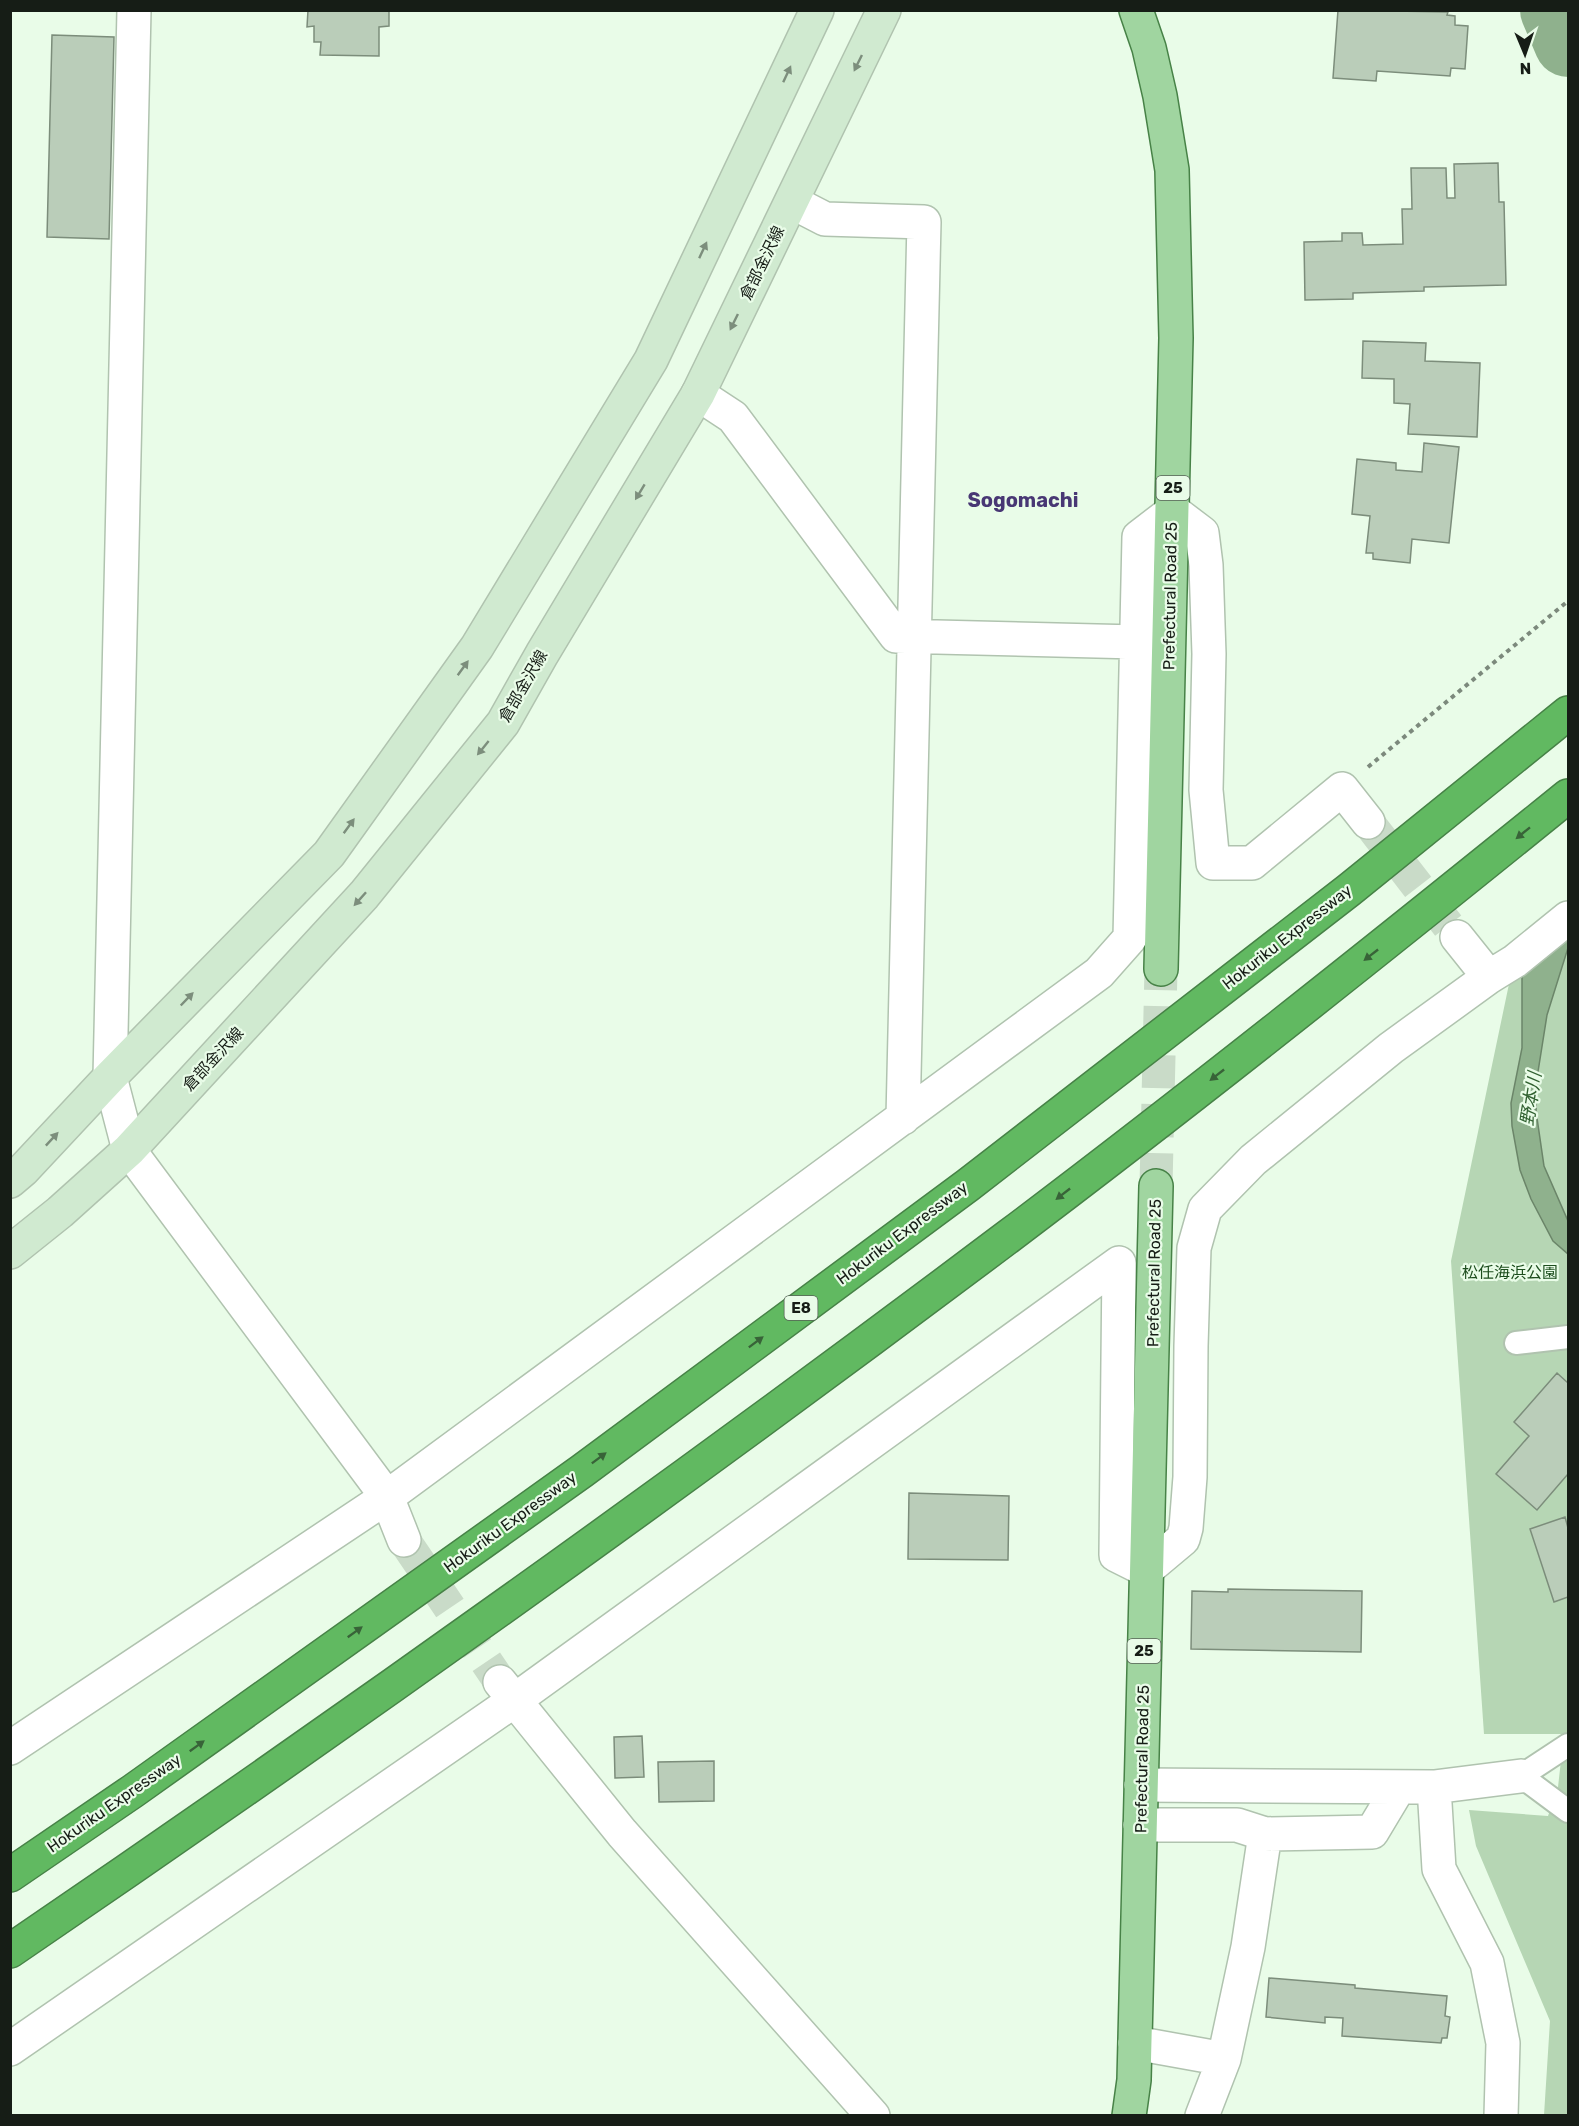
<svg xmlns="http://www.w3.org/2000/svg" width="1579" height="2126" viewBox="0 0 1579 2126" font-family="Rubik,'Noto Sans JP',sans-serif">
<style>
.green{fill:#b6d6b4}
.water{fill:#8fb18d;stroke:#6b8569;stroke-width:1.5}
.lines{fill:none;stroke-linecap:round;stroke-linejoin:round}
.river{stroke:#8fb18d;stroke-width:68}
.building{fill:#bacdb9;stroke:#7c8d7b;stroke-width:1.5}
.street-tunnel{stroke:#c9dbc8;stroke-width:33;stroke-dasharray:33 16;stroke-linecap:butt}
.primary-tunnel{stroke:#c9dbc8;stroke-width:33;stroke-dasharray:33 16;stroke-linecap:butt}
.lane-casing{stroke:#b0c3af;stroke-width:26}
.street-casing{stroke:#b0c3af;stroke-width:36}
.secondary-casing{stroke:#b0c3af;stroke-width:36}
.primary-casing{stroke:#478247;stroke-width:36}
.highway-casing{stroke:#478247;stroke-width:36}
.path{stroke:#7c897c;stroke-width:4;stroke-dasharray:4.5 4.5;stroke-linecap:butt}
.lane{stroke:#fff;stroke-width:22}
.street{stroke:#fff;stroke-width:33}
.secondary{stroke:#d0ead0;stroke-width:33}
.primary{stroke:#a0d5a0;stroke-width:33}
.highway{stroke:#61b961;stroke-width:33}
.oneway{fill:#7c8e7c}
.oneway2{fill:#386338}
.labels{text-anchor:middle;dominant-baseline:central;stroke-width:4.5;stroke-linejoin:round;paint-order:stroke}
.shield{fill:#e9fce8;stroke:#556055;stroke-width:1.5}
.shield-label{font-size:15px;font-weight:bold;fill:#161d16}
.street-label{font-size:16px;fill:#161d16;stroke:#e9fce8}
.park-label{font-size:16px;fill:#1c4d1d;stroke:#e9fce8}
.water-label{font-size:18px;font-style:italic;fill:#316131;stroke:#e9fce8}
.quarter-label{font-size:20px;font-weight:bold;fill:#483774;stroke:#e9fce8}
</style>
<rect width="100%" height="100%" fill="#e9fce8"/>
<path class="green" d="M1568,934V2115H1544L1550,2021L1476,1846L1469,1810L1548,1816L1558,1787L1564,1734H1484L1451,1261L1509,984Z"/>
<path class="water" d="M1568,934V948L1547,1015L1537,1078L1536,1111L1544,1166L1568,1221V1254L1553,1241L1531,1199L1520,1170L1512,1126L1511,1103L1522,1048V972Z"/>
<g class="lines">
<path class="river" d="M1554,10L1568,43"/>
</g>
<path class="building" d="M308,10H389V26L379,27V56L320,55L321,42H314V26L307,27Z
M308,10H389V26L379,27V56L320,55L321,42H314V26L307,27Z
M1338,10L1448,12L1447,15L1455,16V25L1468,26L1465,69L1451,68L1450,76L1377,71L1376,81L1333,78Z
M52,35L114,37L109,239L47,237Z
M1498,163L1499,202H1504L1506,285L1424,287V291L1353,293V299L1305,300L1304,242L1342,241V233H1362L1363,245L1403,244L1402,209H1412L1411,168H1446L1447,198H1455L1454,164Z
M1363,341L1426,343L1425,361L1480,363L1477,437L1408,434L1410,404L1394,403V379L1362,378Z
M1424,443L1459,447L1449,543L1412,539L1410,563L1373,559V553H1366L1370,516L1352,514L1357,459L1396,463V470L1422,472Z
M1557,1373L1568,1383V1474L1537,1510L1496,1474L1529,1436L1514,1422Z
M909,1493L1009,1496L1008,1560L908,1559Z
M1565,1517L1568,1528V1597L1554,1602L1530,1529Z
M1228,1589L1362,1591L1361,1652L1191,1649L1192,1591L1228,1592Z
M642,1736L644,1777L615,1778L614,1737Z
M714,1761V1801L659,1802L658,1762Z
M1269,1978L1355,1985V1988L1447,1996L1445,2016L1450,2017L1447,2038H1442L1441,2043L1342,2036L1343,2018L1325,2017V2023L1266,2017Z"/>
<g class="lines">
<path class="street-tunnel" d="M1368,822L1457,937
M404,1540L500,1682"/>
<path class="primary-tunnel" d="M1156,1186L1161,969"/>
<defs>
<path id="lane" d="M1516,1343L1568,1337
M1568,1745L1521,1776L1568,1811"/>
<path id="street" d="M134,10L110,1077L129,1150L387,1497L404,1540
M792,202L825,219L924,222L903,1118
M698,394L733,417L896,636L1137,642
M1457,937L1489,977
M500,1682L622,1833L873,2116
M10,1748L387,1497L1099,973L1130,938L1139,537L1173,511L1202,533L1206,565L1209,654L1206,790L1213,863H1252L1342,789L1368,822
M1141,1785L1434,1787L1521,1776
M1434,1787L1439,1869L1487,1963L1503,2043L1501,2116
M1140,1825H1237L1265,1834
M1135,2043L1224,2059
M10,2049L515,1700L1119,1263L1116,1555L1146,1570L1183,1539L1186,1528L1190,1477L1191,1346L1194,1248L1205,1209L1253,1160L1391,1048L1489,977L1515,961L1568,918
M1202,2116L1224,2059L1248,1947L1265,1834L1372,1832L1399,1787"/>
<path id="secondary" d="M10,1181L23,1170L110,1077L329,854L477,647L651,360L817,10
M10,1252L60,1212L129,1150L364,895L503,723L542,654L698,394L884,10"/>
<path id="primary" d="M1136,10L1149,48L1160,96L1172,170L1176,338L1161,969
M1129,2116L1134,2080L1156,1186"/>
<path id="highway" d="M10,1875L133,1791L582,1471L968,1185L1349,890L1568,713
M10,1951C349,1720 682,1482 1009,1236C1199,1093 1384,945 1568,796"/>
</defs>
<use href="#lane" class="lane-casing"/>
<use href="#street" class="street-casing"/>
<use href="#secondary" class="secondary-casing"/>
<use href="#primary" class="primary-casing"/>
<use href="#highway" class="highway-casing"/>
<path class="path" d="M1368,767L1568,601"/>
<use href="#lane" class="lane"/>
<use href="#street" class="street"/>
<use href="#secondary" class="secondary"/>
<use href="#primary" class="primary"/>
<use href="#highway" class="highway"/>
</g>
<defs><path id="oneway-solid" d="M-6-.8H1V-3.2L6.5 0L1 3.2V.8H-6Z" transform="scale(1.5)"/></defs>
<g class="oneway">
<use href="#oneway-solid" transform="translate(858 63) rotate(116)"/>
<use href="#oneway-solid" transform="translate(787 74) rotate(-65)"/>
<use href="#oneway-solid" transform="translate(703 250) rotate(-65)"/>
<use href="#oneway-solid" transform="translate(734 322) rotate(116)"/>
<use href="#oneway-solid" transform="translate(640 492) rotate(121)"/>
<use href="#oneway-solid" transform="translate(463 668) rotate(-54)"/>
<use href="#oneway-solid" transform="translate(483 748) rotate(129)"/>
<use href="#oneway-solid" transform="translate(349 826) rotate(-54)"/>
<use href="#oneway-solid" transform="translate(360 899) rotate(132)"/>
<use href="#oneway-solid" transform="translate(187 999) rotate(-46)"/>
<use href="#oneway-solid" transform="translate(52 1139) rotate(-47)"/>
</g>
<g class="oneway2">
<use href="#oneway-solid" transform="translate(1523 833) rotate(141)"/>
<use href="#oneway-solid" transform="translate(1371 955) rotate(142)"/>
<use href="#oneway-solid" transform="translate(1217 1075) rotate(142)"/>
<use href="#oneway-solid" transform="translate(1063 1194) rotate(142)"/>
<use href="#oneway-solid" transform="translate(756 1342) rotate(-37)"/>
<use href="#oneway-solid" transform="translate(599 1458) rotate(-37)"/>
<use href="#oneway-solid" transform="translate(355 1632) rotate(-36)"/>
<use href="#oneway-solid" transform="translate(197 1746) rotate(-36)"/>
</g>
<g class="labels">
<g class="shield">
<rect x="1156.5" y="476" width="33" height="24" rx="4.5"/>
<rect x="784.5" y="1296" width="33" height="24" rx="4.5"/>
<rect x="1127.5" y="1639" width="33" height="24" rx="4.5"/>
</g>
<g class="shield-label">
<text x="1173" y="488">25</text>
<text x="801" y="1308">E8</text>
<text x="1144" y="1651">25</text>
</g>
<g class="street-label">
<text transform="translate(762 263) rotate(-64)">倉部金沢線</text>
<text transform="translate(1170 596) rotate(-89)">Prefectural Road 25</text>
<text transform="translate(523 686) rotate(-60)">倉部金沢線</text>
<text transform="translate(1287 937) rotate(-38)">Hokuriku Expressway</text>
<text transform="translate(213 1059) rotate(-47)">倉部金沢線</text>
<text transform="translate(902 1233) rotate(-37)">Hokuriku Expressway</text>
<text transform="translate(1154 1273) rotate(-89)">Prefectural Road 25</text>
<text transform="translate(510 1522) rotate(-36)">Hokuriku Expressway</text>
<text transform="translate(1142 1759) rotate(-89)">Prefectural Road 25</text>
<text transform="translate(114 1803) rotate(-35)">Hokuriku Expressway</text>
</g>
<g class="park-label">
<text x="1510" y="1272">松任海浜公園</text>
</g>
<g class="water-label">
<text transform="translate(1531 1099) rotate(-81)">野本川</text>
</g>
<g class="quarter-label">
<text x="1023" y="500">Sogomachi</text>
</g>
</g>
<rect width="1579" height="2126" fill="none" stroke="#161d16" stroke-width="24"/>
<g transform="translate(1525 54) rotate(178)" stroke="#e9fce8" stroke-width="4.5" paint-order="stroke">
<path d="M0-4.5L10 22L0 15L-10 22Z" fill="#161d16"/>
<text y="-9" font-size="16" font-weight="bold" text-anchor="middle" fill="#161d16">N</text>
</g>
</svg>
